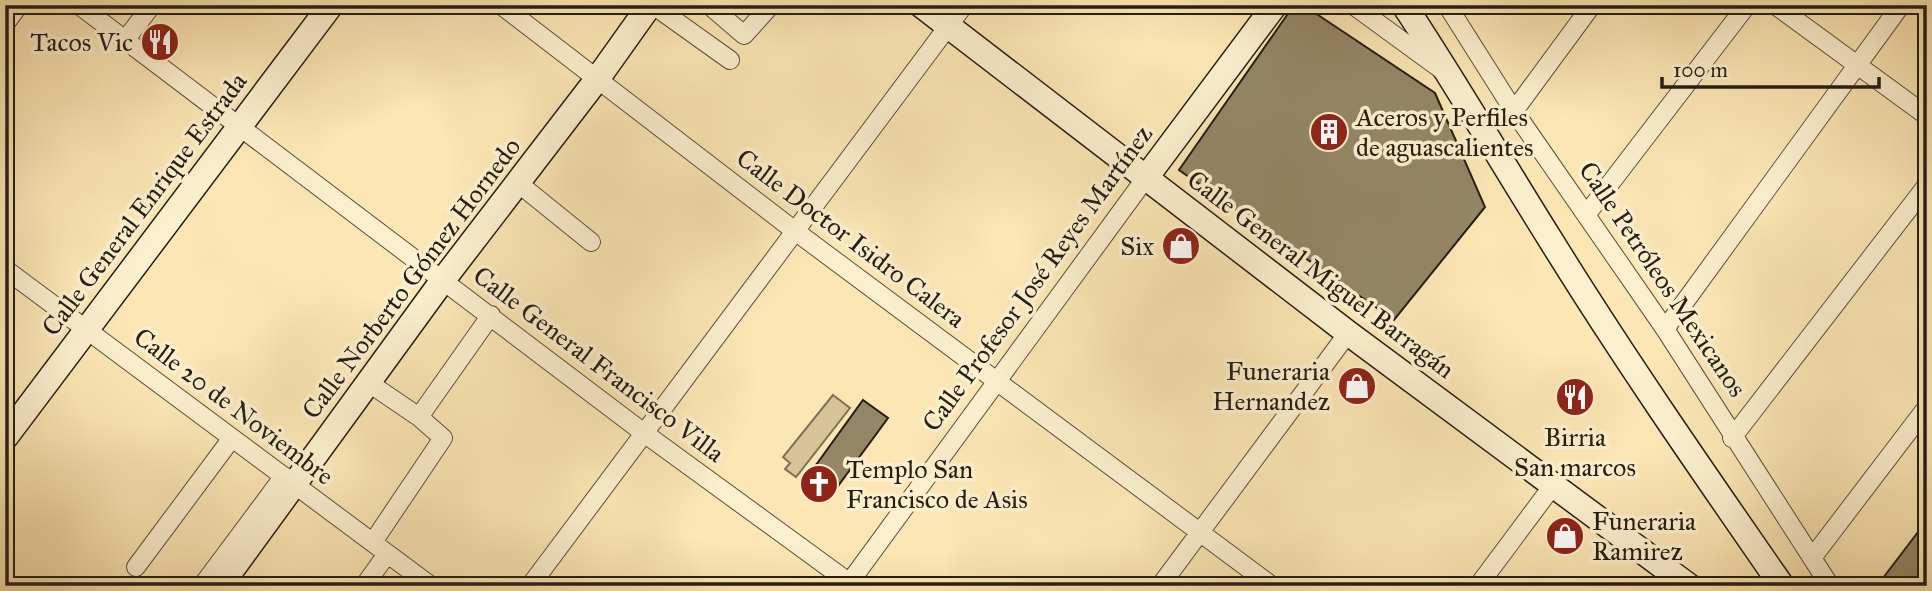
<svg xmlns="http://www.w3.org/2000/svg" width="1932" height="591" viewBox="0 0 1932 591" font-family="'IM FELL Great Primer',serif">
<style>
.green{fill:#d7c499;stroke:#7e7156;stroke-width:2}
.building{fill:#948667;stroke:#251e13;stroke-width:2}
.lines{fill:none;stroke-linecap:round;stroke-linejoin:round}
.street-casing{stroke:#5a503b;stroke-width:20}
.secondary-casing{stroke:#251e13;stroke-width:27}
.street{stroke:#fcefce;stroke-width:18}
.secondary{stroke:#fcefce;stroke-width:24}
.labels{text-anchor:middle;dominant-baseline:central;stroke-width:7;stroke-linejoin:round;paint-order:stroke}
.poi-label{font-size:26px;fill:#251e13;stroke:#fcefce;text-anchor:end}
.street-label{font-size:26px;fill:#251e13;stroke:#fcefce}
</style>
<rect width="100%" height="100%" fill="#fbe6b4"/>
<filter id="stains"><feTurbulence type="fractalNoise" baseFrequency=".00286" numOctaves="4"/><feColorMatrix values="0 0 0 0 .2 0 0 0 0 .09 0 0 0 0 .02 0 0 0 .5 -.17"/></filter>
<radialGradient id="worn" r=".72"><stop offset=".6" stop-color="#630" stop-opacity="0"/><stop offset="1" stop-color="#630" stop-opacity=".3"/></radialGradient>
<path class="green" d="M833,395L850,408L796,477L785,469L790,463L783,457Z"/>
<path class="building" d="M1294,5H1303L1435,93L1485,207L1394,320L1179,170Z
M863,400L888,418L827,501L803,483Z
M1918,532L1927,538V573L1917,586H1877Z"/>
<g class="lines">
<defs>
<path id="street" d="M79,5L644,433L854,586
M501,5L795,231L1272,586
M653,5L730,60
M709,5L744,35L771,5
M1353,5L1442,70
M1447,5L1514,111L1665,329L1830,586
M1775,5L1927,116
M5,24L19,5
M126,39L152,5
M1514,111L1592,5
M518,183L591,242
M1586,215L1747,5
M5,269L431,586
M1665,329L1901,5
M369,383L419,417L443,438L373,542
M419,417L491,315
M1732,438L1927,185
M1812,558L1927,407
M136,567L232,438
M202,586L284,476
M364,586L387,554
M530,586L964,5
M847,586L1145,179
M1160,586L1348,333
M1478,586L1554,484"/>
<path id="secondary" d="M921,5L1348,333L1689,586
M1404,5C1455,82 1501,161 1550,239C1623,357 1703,472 1782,586
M1145,179L1275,5
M5,438L331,5
M220,586L443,280L598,78L650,5"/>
</defs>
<use href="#street" class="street-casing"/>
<use href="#secondary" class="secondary-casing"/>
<use href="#street" class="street"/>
<use href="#secondary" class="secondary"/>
</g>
<defs>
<symbol id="restaurant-disc" viewBox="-11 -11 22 22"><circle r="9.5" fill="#8f2418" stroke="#fcefce"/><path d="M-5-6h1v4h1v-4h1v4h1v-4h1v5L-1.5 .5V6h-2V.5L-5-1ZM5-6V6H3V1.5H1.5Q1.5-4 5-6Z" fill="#fff"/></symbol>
<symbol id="building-disc" viewBox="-11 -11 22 22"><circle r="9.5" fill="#8f2418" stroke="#fcefce"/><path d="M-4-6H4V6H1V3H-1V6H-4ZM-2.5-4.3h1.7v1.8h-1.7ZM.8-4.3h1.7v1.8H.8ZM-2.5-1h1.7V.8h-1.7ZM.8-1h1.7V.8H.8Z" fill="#fff"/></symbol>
<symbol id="shop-disc" viewBox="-11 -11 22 22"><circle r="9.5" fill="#8f2418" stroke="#fcefce"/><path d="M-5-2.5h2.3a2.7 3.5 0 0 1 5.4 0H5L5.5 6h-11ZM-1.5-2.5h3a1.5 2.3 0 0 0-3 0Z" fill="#fff"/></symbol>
<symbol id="church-disc" viewBox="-11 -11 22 22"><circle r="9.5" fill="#8f2418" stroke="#fcefce"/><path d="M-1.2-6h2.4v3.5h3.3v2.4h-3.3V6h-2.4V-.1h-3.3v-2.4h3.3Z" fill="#fff"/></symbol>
</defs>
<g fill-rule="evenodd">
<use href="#restaurant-disc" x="138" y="20" width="44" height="44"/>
<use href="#building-disc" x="1307" y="110" width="44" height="44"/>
<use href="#shop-disc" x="1159" y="224" width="44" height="44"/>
<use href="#shop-disc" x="1335" y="364" width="44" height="44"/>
<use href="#restaurant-disc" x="1553" y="375" width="44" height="44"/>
<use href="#church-disc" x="797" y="462" width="44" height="44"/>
<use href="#shop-disc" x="1543" y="514" width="44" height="44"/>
</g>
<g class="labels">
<g class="poi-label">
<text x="133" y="42">Tacos Vic</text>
<text x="1356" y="117" text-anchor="start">Aceros y Perfiles<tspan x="1356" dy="30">de aguascalientes</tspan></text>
<text x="1154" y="246">Six</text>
<text x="1330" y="371">Funeraria<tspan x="1330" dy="30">Hernandez</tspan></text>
<text x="1575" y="437" text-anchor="middle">Birria<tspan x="1575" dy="30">San marcos</tspan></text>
<text x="846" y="469" text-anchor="start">Templo San<tspan x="846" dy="30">Francisco de Asis</tspan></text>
<text x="1592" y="521" text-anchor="start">Funeraria<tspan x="1592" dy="30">Ramirez</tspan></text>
</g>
<g class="street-label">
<text transform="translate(144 204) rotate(-53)">Calle General Enrique Estrada</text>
<text transform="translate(851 238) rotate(37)">Calle Doctor Isidro Calera</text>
<text transform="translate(1321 274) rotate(37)">Calle General Miguel Barragán</text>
<text transform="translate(411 278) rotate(-53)">Calle Norberto Gómez Hornedo</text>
<text transform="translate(1037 278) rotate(-54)">Calle Profesor José Reyes Martínez</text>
<text transform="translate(1663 279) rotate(56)">Calle Petróleos Mexicanos</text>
<text transform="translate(599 364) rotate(37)">Calle General Francisco Villa</text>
<text transform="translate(234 406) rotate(37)">Calle 20 de Noviembre</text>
</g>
</g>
<rect width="1932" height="591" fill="none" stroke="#fbe6b4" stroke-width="28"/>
<rect x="7" y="7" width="1918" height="577" fill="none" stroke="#251e13" stroke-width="3.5"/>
<rect x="14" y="14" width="1904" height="563" fill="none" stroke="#251e13" stroke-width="2"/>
<path d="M1662 77v10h217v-10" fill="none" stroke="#251e13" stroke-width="3.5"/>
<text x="1673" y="77" font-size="21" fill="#251e13" stroke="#fcefce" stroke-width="5" paint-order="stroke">100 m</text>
<rect width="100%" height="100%" filter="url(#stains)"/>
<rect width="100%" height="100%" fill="url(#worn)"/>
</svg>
